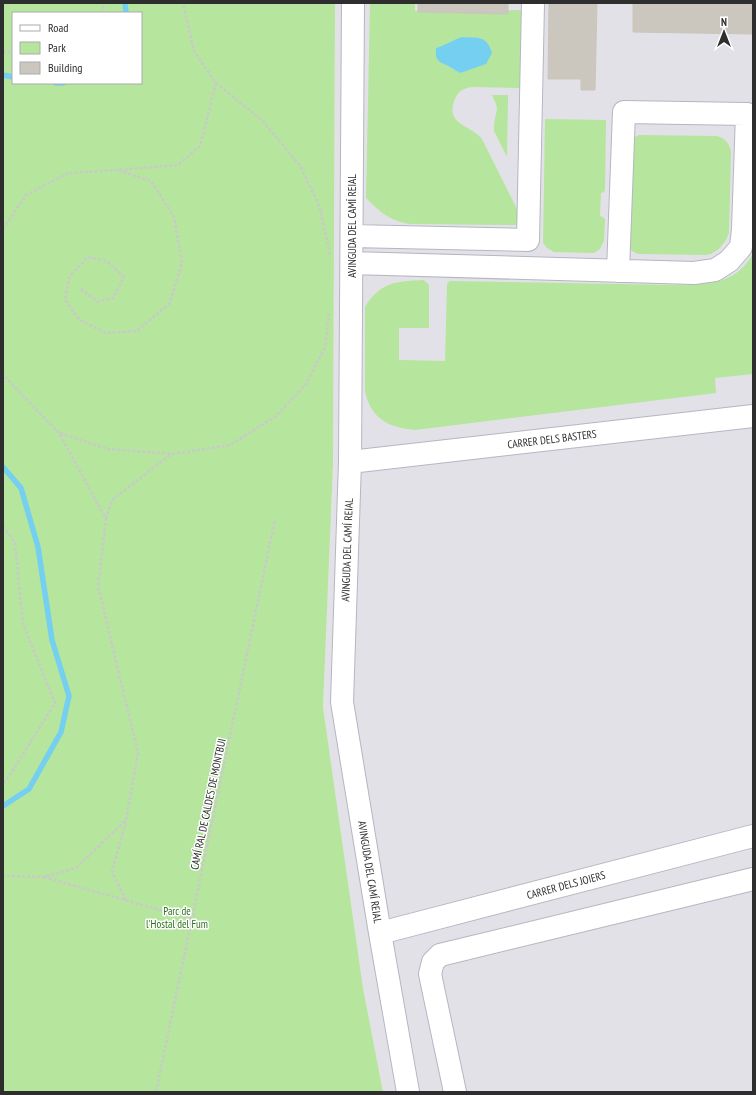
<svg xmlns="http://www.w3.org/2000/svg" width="756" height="1095" viewBox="0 0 756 1095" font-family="'PT Sans Narrow',sans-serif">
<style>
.industrial{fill:#e3e1e8}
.green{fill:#b6e59e;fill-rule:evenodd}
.water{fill:#75cff0}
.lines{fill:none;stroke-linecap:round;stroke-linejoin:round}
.stream{stroke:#75cff0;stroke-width:5.5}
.building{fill:#cbc7bf;stroke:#cbc5ba}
.minor-casing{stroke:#b4b7c1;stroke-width:24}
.path{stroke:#c9c9c9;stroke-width:2.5;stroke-dasharray:3 2;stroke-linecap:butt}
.minor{stroke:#fff;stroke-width:22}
.labels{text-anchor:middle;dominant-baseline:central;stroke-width:3;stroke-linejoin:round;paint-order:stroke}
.street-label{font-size:11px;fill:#2e2e2e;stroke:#fff}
.park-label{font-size:11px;fill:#2c6e1b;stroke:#fff}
</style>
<rect width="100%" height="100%" fill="#efe9e1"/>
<path class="industrial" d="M335,3H753V1092H383L363,988L323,707L333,464Z"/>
<path class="green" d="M3,3H335L333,464L323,707L363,988L383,1092H3ZM13,13H141V83H13Z
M370,3H415V11L522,10L520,88L472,87C464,88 458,91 455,99C444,125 471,125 482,139L520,215L518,225L411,224C390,221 381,213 366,198ZM453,40L460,73L446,65L436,48L448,45Z
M492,95H508L507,157L494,131V124L497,109L496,104Z
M545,119L606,120L605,189L604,192L601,193L600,216L603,217L605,219L604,241L600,249L594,253L554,252L547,248L543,243Z
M639,135L717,136C725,138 730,144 731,152L729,233L726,240L719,249L711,254L706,255L638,254L632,251L628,246L633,138Z
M753,254V374L715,378L716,393L415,430C389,428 370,418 365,391V307C380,282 397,281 424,280L429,285V328H399V360L445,361L447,284L450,281L676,285C709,283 734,286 753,254Z"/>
<path class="water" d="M462,37C477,38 487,35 492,53L486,64L460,73C456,71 452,68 448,66C438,61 435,61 436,48C446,45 453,40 462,37Z"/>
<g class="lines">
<path class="stream" d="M125,3L126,13
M3,75L13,77
M56,83H63
M3,467L21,488L38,547L52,640L69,696L61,732L29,789L3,806"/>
</g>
<path class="building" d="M418,3H508V14L418,12Z
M549,3H597L595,90H581V79H548Z
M633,3H753V34L633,32Z"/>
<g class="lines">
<defs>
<path id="minor" d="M353,3L350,462L342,702L380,933L408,1092
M352,236L528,240L533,3
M352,263L694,273L715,270L729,261L741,247L743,229L747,114L624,112L618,271
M350,462L753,416
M380,933L753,836
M455,1092L430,974L433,962L440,955L753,879"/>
</defs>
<use href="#minor" class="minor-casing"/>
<path class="path" d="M101,13L104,5L103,3
M3,51L13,53
M216,83L262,120L301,167L320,208L330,255
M3,229L26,195L68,173L117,170L178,165L200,146L216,83L194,51L183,3
M81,289L98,302L113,298L124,277L107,261L88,257L69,277L65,300L80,320L106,333L137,331L170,303L182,263L174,217L151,181L117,170
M3,372L5,377L59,433L106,519L98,586L138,753L126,820L76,868L44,877L3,876
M60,433L108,449L172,454L230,445L276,416L306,384L325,347L329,314
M106,519L112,500L171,454
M3,526L15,543L23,624L55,703L6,781L3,782
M44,877L192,919
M126,900L112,872L126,821
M156,1092L275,519"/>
<use href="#minor" class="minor"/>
</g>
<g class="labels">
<g class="street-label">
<text transform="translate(352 226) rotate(-90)">AVINGUDA DEL CAMÍ REIAL</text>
<text transform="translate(552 439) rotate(-7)">CARRER DELS BASTERS</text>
<text transform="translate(347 550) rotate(-88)">AVINGUDA DEL CAMÍ REIAL</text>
<text transform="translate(208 804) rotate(-78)">CAMÍ RAL DE CALDES DE MONTBUI</text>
<text transform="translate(370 872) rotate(81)">AVINGUDA DEL CAMÍ REIAL</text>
<text transform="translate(566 885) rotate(-15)">CARRER DELS JOIERS</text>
</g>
<g class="park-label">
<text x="177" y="911">Parc de<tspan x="177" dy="13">l'Hostal del Fum</tspan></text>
</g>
</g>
<rect width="756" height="1095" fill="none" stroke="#2e2e2e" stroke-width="8"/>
<rect x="12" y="12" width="130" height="72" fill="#ffffff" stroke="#ababab"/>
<rect x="20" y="25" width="20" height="6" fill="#ffffff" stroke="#ababab"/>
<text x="48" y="32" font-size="12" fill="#2e2e2e">Road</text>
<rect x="20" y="42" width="20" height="12" fill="#b6e59e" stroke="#ababab"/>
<text x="48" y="52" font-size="12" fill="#2e2e2e">Park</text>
<rect x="20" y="62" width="20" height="12" fill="#cbc7bf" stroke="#ababab"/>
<text x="48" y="72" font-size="12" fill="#2e2e2e">Building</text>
<g transform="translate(724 32)" stroke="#ffffff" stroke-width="3" paint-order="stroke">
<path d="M0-3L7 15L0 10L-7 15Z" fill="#2e2e2e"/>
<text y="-6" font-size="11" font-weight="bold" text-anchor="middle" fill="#2e2e2e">N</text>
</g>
</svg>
